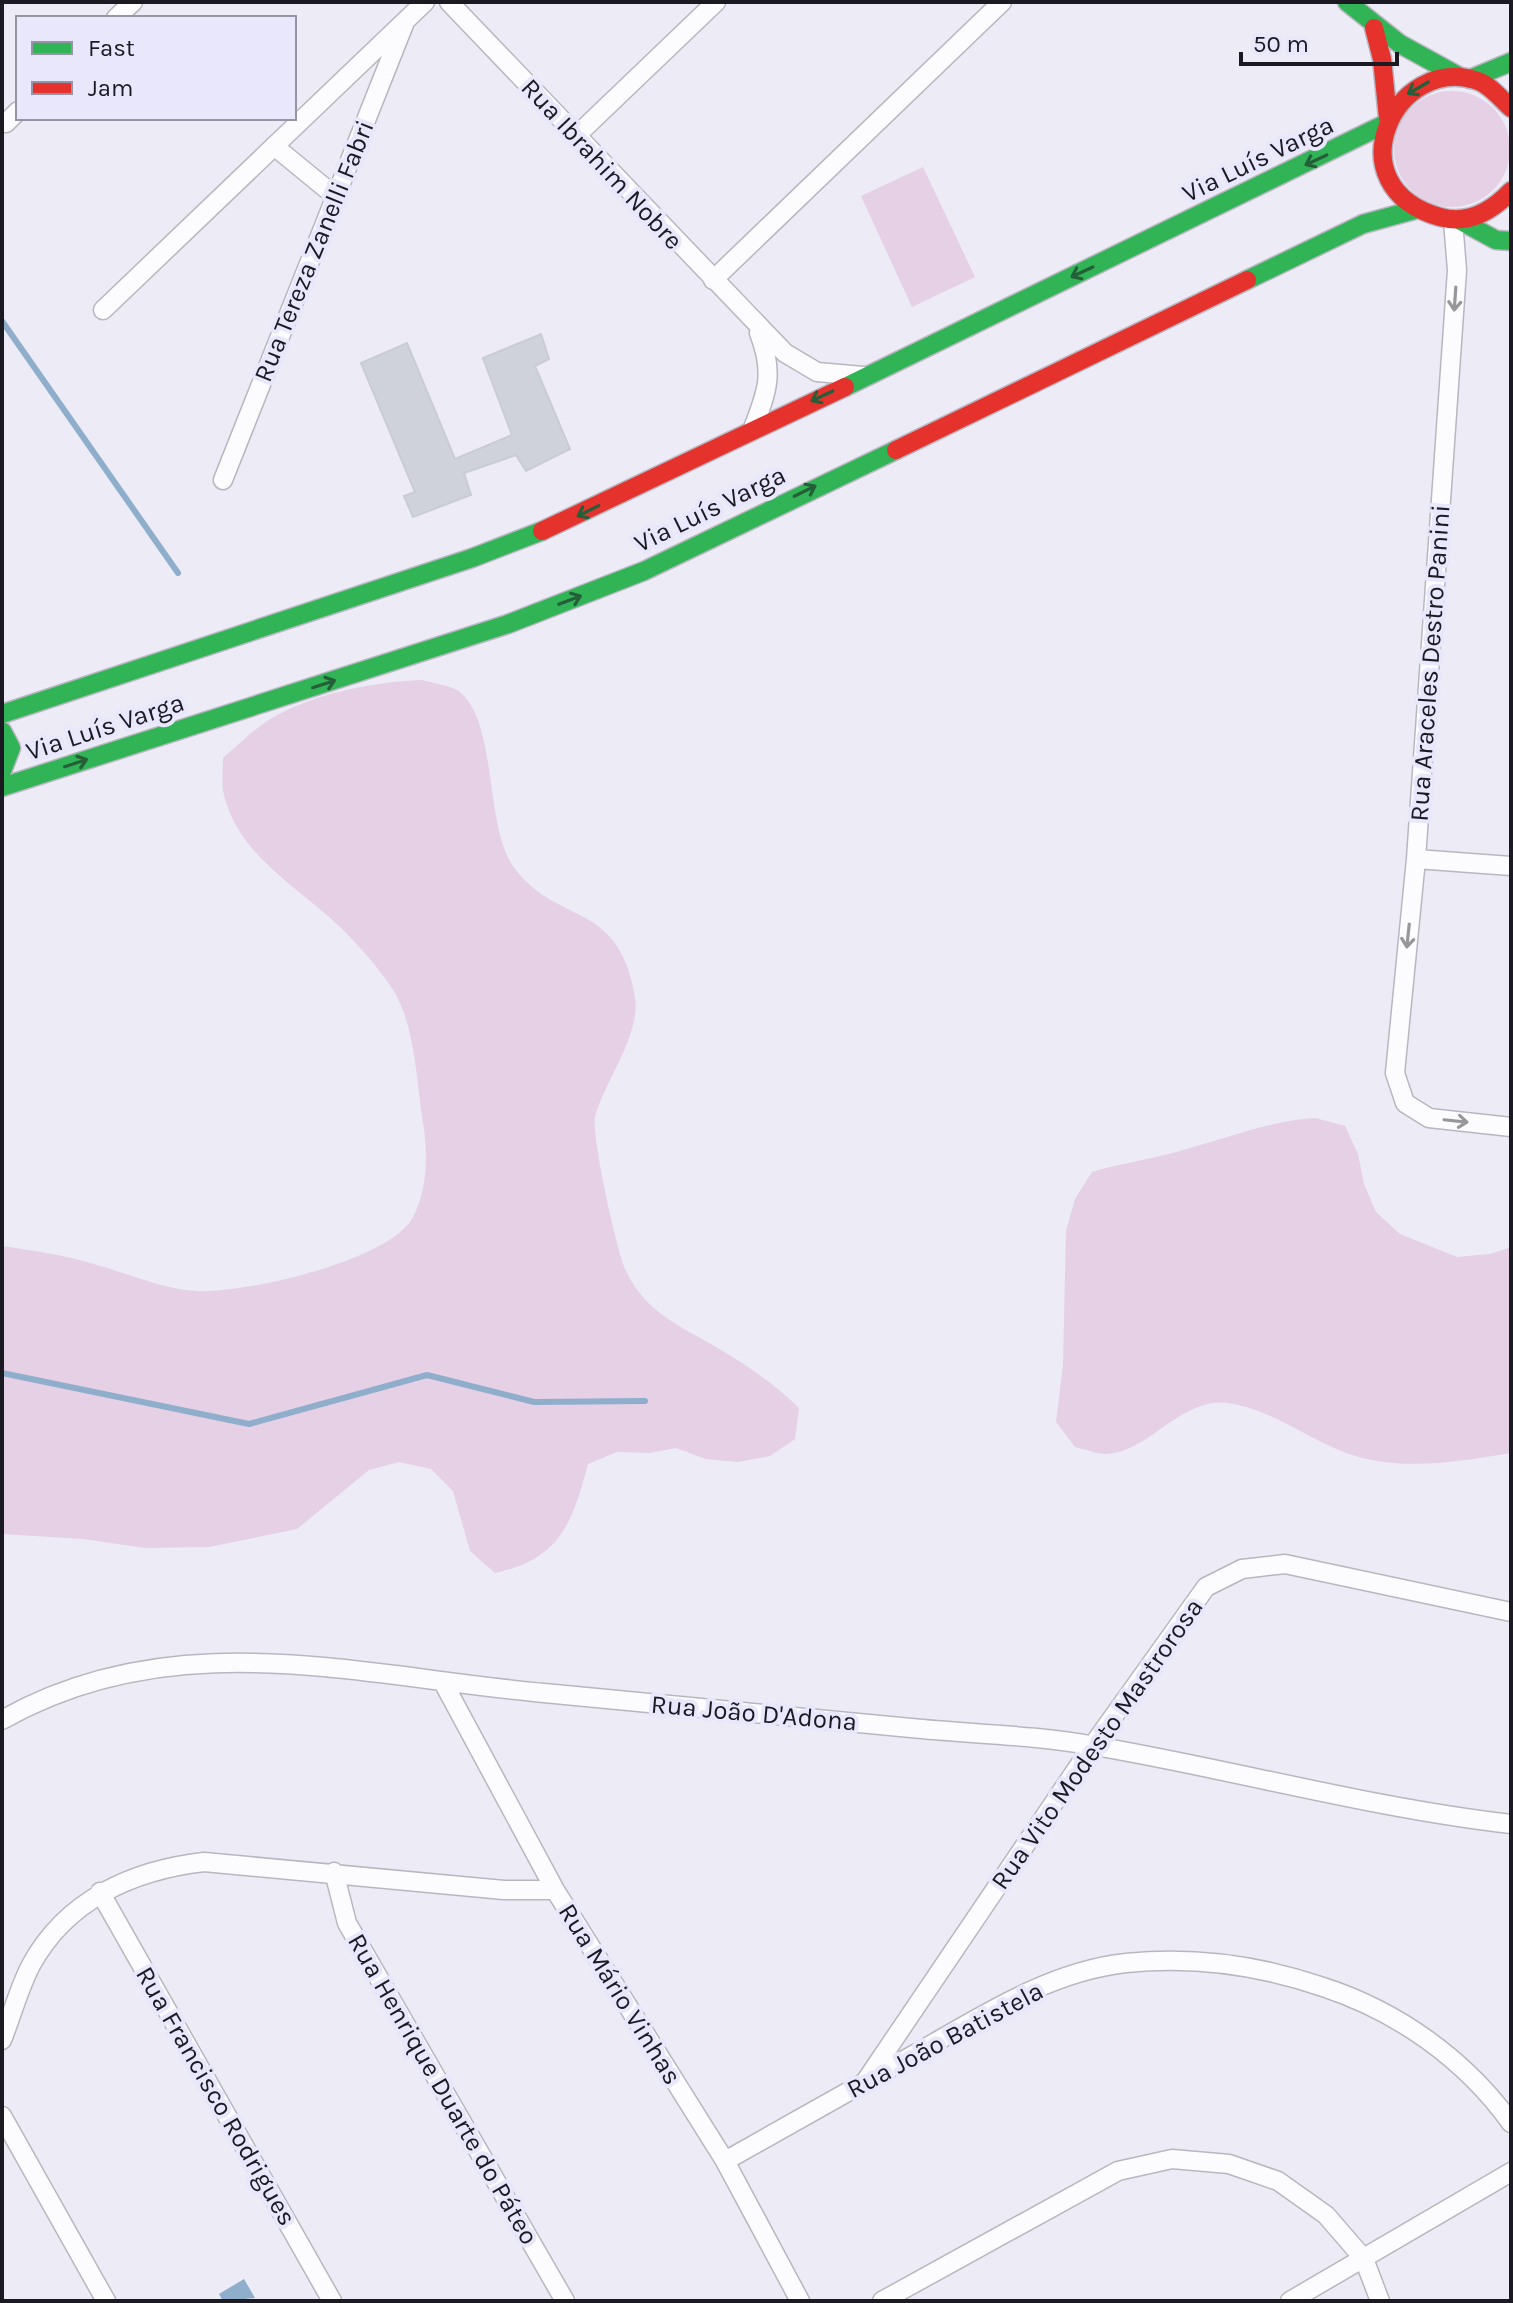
<svg xmlns="http://www.w3.org/2000/svg" width="1513" height="2303" viewBox="0 0 1513 2303" font-family="Karla,sans-serif">
<style>
.green{fill:#e5d0e6}
.water{fill:#8eaecc}
.lines{fill:none;stroke-linecap:round;stroke-linejoin:round}
.stream{stroke:#8eaecc;stroke-width:6}
.building{fill:#d0d2db;stroke:#caccd4;stroke-width:2}
.street-casing{stroke:#b8b7c1;stroke-width:21}
.fast-casing{stroke:#b8b7c1;stroke-width:21}
.jam-casing{stroke:#b8b7c1;stroke-width:21}
.street{stroke:#fcfcfe;stroke-width:18}
.fast{stroke:#30b455;stroke-width:18}
.jam{stroke:#e5322d;stroke-width:18}
.oneway{stroke:#245f3a}
.oneway2{stroke:#97969b}
.labels{text-anchor:middle;dominant-baseline:central;stroke-width:8;stroke-linejoin:round;paint-order:stroke}
.street-label{font-size:26px;fill:#1b1a23;stroke:#e8e7fb}
</style>
<rect width="100%" height="100%" fill="#ecebf6"/>
<path class="green" d="M1394 149a58 58 0 1 1 116 0a58 58 0 1 1-116 0Z
M923,167L975,277L912,307L861,196Z
M422,680C432,683 448,685 457,690C498,717 484,825 513,866C556,927 619,898 635,997C641,1035 604,1082 595,1117C591,1134 617,1253 626,1271C646,1314 683,1327 721,1350C750,1367 775,1385 799,1408L795,1439L770,1456L738,1462L706,1459L676,1448L650,1453L617,1452L588,1464C572,1524 560,1559 495,1573L470,1551L453,1491L431,1469L399,1462L369,1470L297,1529L209,1547L145,1548L83,1539L2,1534V1246C34,1251 66,1255 97,1265C129,1274 163,1289 196,1291C244,1294 390,1261 413,1217C428,1188 428,1154 423,1123C416,1080 416,1026 392,988C374,962 352,937 328,916C288,881 237,850 224,795C221,784 223,770 223,758C238,745 254,729 272,718C315,693 373,682 422,680Z
M1315,1118L1345,1126L1358,1154L1364,1184L1376,1212L1400,1234L1457,1257L1490,1254L1511,1247V1453C1456,1462 1395,1473 1341,1451C1303,1436 1270,1409 1228,1403C1180,1397 1149,1453 1106,1454C1096,1454 1085,1449 1075,1447L1056,1422L1063,1365L1066,1231L1075,1199L1092,1172C1122,1163 1153,1159 1183,1150C1228,1138 1268,1121 1315,1118Z"/>
<path class="water" d="M244,2279L255,2298L223,2301L219,2294Z"/>
<g class="lines">
<path class="stream" d="M2,321L178,573
M2,1373L249,1424L427,1375L534,1402L645,1401"/>
</g>
<path class="building" d="M541,334L549,359L535,366L570,449L526,471L516,455L464,473L471,495L413,517L404,496L415,492L361,363L407,343L455,459L512,435L483,358Z"/>
<g class="lines">
<defs>
<path id="street" d="M449,2L785,353L817,372L863,376
M116,18L133,2
M6,123L18,111
M576,136L716,2
M274,146L335,196
M1453,221L1457,270L1416,859L1395,1073L1405,1103L1429,1118L1511,1127
M713,280L1002,2
M103,310L425,2
M753,428C768,390 774,372 759,333
M223,480L405,22
M1416,859L1511,866
M444,1684L555,1890L725,2161L800,2301
M2,1720C174,1622 359,1676 544,1693C666,1705 789,1716 911,1728C972,1734 1035,1735 1095,1746C1235,1770 1371,1808 1511,1824
M334,1872L347,1923L565,2301
M100,1892L332,2301
M2,2040C12,2015 19,1988 31,1965C67,1899 134,1870 204,1862L504,1890H555
M865,2082L1093,1745L1206,1587L1242,1569L1285,1564L1511,1612
M2,2116L106,2301
M725,2161C789,2125 852,2089 915,2054C980,2017 1050,1971 1126,1963C1194,1956 1259,1965 1323,1987C1397,2011 1465,2059 1511,2123
M882,2301L1118,2171L1172,2159L1229,2164L1278,2181L1326,2215L1364,2259L1380,2301
M1290,2301L1511,2172"/>
<path id="fast" d="M1347,2L1400,44L1460,77
M1470,79L1511,62
M1461,221L1496,240L1511,241
M1247,280L1363,224L1414,210
M845,387L1385,124
M2,714L472,558L542,531
M2,731L11,748L2,771
M2,787L508,624L644,571L896,450"/>
<path id="jam" d="M1374,28L1382,59L1388,118
M1511,108C1502,100 1490,85 1478,81C1395,52 1332,187 1440,217C1468,225 1492,211 1511,191
M896,450L1247,280
M542,531L845,387"/>
</defs>
<use href="#street" class="street-casing"/>
<use href="#fast" class="fast-casing"/>
<use href="#jam" class="jam-casing"/>
<use href="#street" class="street"/>
<use href="#fast" class="fast"/>
<use href="#jam" class="jam"/>
</g>
<defs><path id="oneway-shaft" d="M-6 0H5M1.5-3L5.5 0L1.5 3" fill="none" stroke-width="1.6" stroke-linecap="round" stroke-linejoin="round" transform="scale(2)"/></defs>
<g class="oneway">
<use href="#oneway-shaft" transform="translate(1418 88) rotate(150)"/>
<use href="#oneway-shaft" transform="translate(1316 160) rotate(155)"/>
<use href="#oneway-shaft" transform="translate(1082 272) rotate(155)"/>
<use href="#oneway-shaft" transform="translate(822 396) rotate(155)"/>
<use href="#oneway-shaft" transform="translate(805 491) rotate(-26)"/>
<use href="#oneway-shaft" transform="translate(588 511) rotate(153)"/>
<use href="#oneway-shaft" transform="translate(570 600) rotate(-21)"/>
<use href="#oneway-shaft" transform="translate(324 684) rotate(-18)"/>
<use href="#oneway-shaft" transform="translate(76 763) rotate(-18)"/>
</g>
<g class="oneway2">
<use href="#oneway-shaft" transform="translate(1455 299) rotate(94)"/>
<use href="#oneway-shaft" transform="translate(1408 936) rotate(96)"/>
<use href="#oneway-shaft" transform="translate(1456 1121) rotate(6)"/>
</g>
<g class="labels">
<g class="street-label">
<text transform="translate(1258 159) rotate(-26)">Via Luís Varga</text>
<text transform="translate(602 164) rotate(47)">Rua Ibrahim Nobre</text>
<text transform="translate(314 251) rotate(-68)">Rua Tereza Zanelli Fabri</text>
<text transform="translate(710 509) rotate(-26)">Via Luís Varga</text>
<text transform="translate(1430 663) rotate(-86)">Rua Araceles Destro Panini</text>
<text transform="translate(105 727) rotate(-18)">Via Luís Varga</text>
<text transform="translate(754 1713) rotate(5)">Rua João D'Adona</text>
<text transform="translate(1097 1744) rotate(-55)">Rua Vito Modesto Mastrorosa</text>
<text transform="translate(620 1994) rotate(58)">Rua Mário Vinhas</text>
<text transform="translate(945 2040) rotate(-28)">Rua João Batistela</text>
<text transform="translate(443 2089) rotate(60)">Rua Henrique Duarte do Páteo</text>
<text transform="translate(216 2096) rotate(60)">Rua Francisco Rodrigues</text>
</g>
</g>
<rect width="1513" height="2303" fill="none" stroke="#1b1a23" stroke-width="8"/>
<rect x="16" y="16" width="280" height="104" fill="#e8e7fb" stroke="#9695a5" stroke-width="2"/>
<rect x="32" y="42" width="40" height="12" fill="#30b455" stroke="#9695a5" stroke-width="2"/>
<text x="88" y="56" font-size="24" fill="#1b1a23">Fast</text>
<rect x="32" y="82" width="40" height="12" fill="#e5322d" stroke="#9695a5" stroke-width="2"/>
<text x="88" y="96" font-size="24" fill="#1b1a23">Jam</text>
<path d="M1241 52v12h156v-12" fill="none" stroke="#1b1a23" stroke-width="4"/>
<text x="1253" y="52" font-size="24" fill="#1b1a23" stroke="#e8e7fb" stroke-width="6" paint-order="stroke">50 m</text>
</svg>
